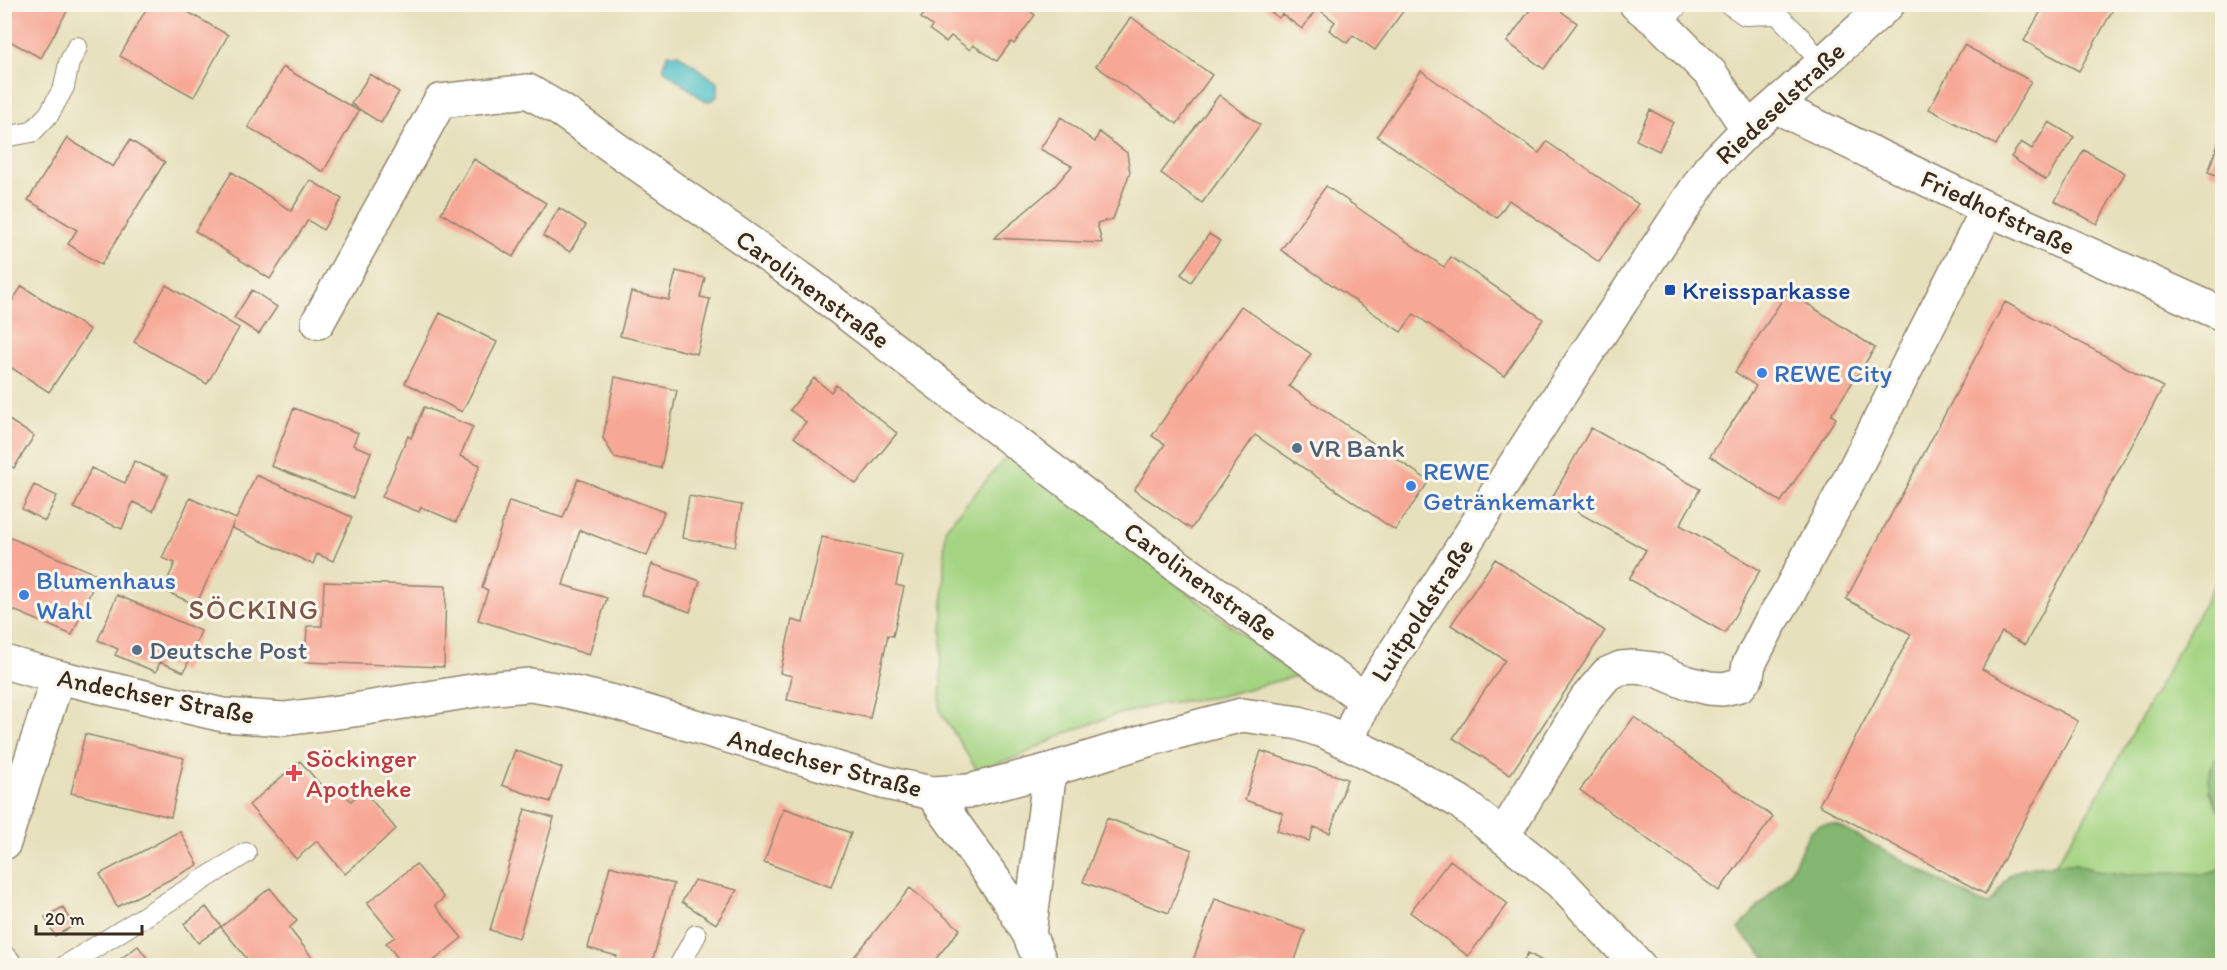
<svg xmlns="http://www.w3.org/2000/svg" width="2227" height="970" viewBox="0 0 2227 970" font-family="Itim,sans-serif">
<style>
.green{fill:#a4d482;stroke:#707f50;stroke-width:1.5}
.forest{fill:#83b670;stroke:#5f7047;stroke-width:1.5}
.water{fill:#52c0c7;stroke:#467572;stroke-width:1.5}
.building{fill:#f7a795}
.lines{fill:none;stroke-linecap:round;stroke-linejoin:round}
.lane-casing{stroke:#91856d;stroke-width:22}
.street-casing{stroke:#91856d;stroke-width:36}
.secondary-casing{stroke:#91856d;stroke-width:36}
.lane{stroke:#fff;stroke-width:20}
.street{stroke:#fff;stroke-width:33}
.secondary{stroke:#fff;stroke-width:33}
.transit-dot{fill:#1a4fb4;stroke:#fbf7ec;stroke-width:2}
.shop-dot{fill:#3f7fe0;stroke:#fbf7ec;stroke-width:2}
.service-dot{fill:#5c6f8a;stroke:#fbf7ec;stroke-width:2}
.health-dot{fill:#e0444e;stroke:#fbf7ec;stroke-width:2}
.labels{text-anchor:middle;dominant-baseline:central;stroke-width:6;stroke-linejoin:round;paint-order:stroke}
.street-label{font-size:26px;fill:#3b2a1e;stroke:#fbf7ec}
.transit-label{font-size:26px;fill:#164399;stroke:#fbf7ec;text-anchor:start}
.shop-label{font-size:26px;fill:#366cbe;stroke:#fbf7ec;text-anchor:start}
.service-label{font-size:26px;fill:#4e5e75;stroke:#fbf7ec;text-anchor:start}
.health-label{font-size:26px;fill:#be3a42;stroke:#fbf7ec;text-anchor:start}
.quarter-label{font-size:28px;letter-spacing:1.5px;fill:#7d5648;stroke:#fbf7ec}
</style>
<rect width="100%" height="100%" fill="#fbf7ec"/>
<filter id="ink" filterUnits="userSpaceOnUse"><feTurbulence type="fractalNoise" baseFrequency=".0167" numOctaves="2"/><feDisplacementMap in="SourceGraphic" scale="12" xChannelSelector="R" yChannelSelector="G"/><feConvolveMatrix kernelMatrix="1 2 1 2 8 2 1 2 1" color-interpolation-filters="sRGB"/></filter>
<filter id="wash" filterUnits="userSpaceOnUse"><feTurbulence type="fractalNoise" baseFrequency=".008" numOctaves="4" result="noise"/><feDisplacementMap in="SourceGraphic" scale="24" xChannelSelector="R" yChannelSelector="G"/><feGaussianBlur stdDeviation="1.35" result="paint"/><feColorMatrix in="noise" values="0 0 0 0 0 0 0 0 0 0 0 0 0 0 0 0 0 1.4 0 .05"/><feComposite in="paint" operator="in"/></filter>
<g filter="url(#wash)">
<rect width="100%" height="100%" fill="#e7e0bc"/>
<path class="green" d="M1011,451L1193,597L1297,676L1217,697L1166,703L1115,715L1064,734L1020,756L977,770L940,711L945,529Z
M2222,571V759L2214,760L2209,792L2222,816V867L2215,872L2206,874L2128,875L2096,871L2075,864L2055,865L2099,794Z"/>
<path class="forest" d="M2214,759H2222V816C2209,793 2204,785 2214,759Z
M1828,824L1837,825L1980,902L1988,904L1994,899L2009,875L2024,868L2044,865L2075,864L2096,871L2128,875L2169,872L2206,874L2215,872L2222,867V965H1773L1738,929L1790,872L1810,831L1819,825Z"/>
<path class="water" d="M668,54H678L718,83V95L713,100L705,101L664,70V63Z"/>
<g id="blocks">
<path class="building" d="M4,4H71L41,58L4,38Z
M149,4H174L228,35L194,97L120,56Z
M917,4H1031L1027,9L1035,15L1014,44L1011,42L997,61L973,45L970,50L951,36L946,42L930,30L932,26L921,18L926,11Z
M1265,4H1396L1404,10L1375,50L1353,35L1347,43L1329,30L1335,22L1317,8L1302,29L1282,14L1279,18L1264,7Z
M1534,4H1551L1577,23L1544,69L1507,42Z
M2045,4H2116L2079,71L2024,41Z
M1131,17L1212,75L1177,124L1096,66Z
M1964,45L2031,81L1996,145L1929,109Z
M283,67L359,111L323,172L248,127Z
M1421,71L1539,153L1547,142L1638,204L1599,262L1509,200L1497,218L1377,136Z
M370,74L399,92L381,123L351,104Z
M1219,95L1260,125L1202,203L1161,173Z
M1650,110L1673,122L1659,151L1636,140Z
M1061,117L1095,142L1099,132L1127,153L1130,172L1113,219L1097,223L1102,243L994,238L1054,187L1072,166L1040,149Z
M2049,122L2074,137L2046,180L2011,157L2021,142L2032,149Z
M2222,132V177L2208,172Z
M67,138L113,167L130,140L165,162L101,265L68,244L77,230L28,200Z
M2084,150L2125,173L2097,224L2055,201Z
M474,159L546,203L513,257L441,213Z
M232,172L291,211L310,180L342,199L323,230L308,220L270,279L195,231Z
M1326,186L1444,267L1451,257L1543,319L1504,376L1414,314L1401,332L1281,250Z
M559,208L586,225L570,252L543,236Z
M1209,234L1220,241L1191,282L1181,274Z
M676,271L705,278L700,297L710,299L697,354L620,336L631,292L669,300Z
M166,285L239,328L207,384L134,342Z
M22,286L90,330L49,392L4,363V313Z
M252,290L277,307L259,334L234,318Z
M1788,291L1875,348L1831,415L1836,418L1781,502L1710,456L1756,386L1735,372Z
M2005,302L2163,387L2025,645L2002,632L1982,669L2078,721L1985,894L1819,805L1911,634L1846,599Z
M1241,306L1311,354L1289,386L1429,481L1395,530L1255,435L1191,529L1134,490L1165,444L1152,436Z
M440,313L497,342L462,412L405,383Z
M615,377L677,390L661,468L615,458L603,438Z
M814,378L831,392L836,385L897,433L856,484L794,437L806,422L790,410Z
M424,407L473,427L460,456L480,465L456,522L421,507L419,512L382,497L408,436L411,438Z
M294,408L358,433L353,445L371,452L353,498L271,466Z
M9,420L34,436L14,468L4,463V428Z
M1591,428L1700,489L1680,525L1760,570L1725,633L1629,579L1646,550L1552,498Z
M134,461L168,476L153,511L133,502L122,529L74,508L91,468L125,483Z
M256,475L352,517L333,561L317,554L313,564L232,528L234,522L196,605L163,590L175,563L162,558L190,498L236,519Z
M578,479L664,512L647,556L580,530L563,585L607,598L589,655L478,620L488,590L482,588L509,501L563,518Z
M34,485L57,496L45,521L22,509Z
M689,496L742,505L735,547L682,538Z
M4,535L98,575L72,635L4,606Z
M822,537L902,555L896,585L904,587L893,636L888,635L870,718L787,700L792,676L780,673L792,620L803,623Z
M1495,559L1605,631L1510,775L1453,738L1505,660L1451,625Z
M652,564L700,581L690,612L642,595Z
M324,582L446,586L444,667L305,662L307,626H322Z
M117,595L201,631L184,672L160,662L156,672L115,655L118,649L98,640Z
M1634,717L1773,817L1719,891L1580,790Z
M85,734L184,758L171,817L71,793Z
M515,750L562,768L550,802L502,785Z
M1261,751L1347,779L1330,833L1314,827L1309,841L1277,831L1283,813L1245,800Z
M300,761L332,798L341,791L351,801L363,790L396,829L345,874L317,841L296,859L249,805Z
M784,808L851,833L831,887L764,862Z
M525,809L554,818L519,938L490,930Z
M1107,818L1192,850L1169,913L1083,882Z
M180,831L198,865L117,907L100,874Z
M1450,860L1508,904L1468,956L1410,912Z
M416,864L444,898L435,905L462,938L427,966H404L386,943L395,937L367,903Z
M610,866L674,884L651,966H615L617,956L588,948Z
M694,880L737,890L716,924L682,902Z
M270,888L297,921L289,928L315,961L310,966H242L248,960L221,927Z
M910,888L960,929L930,966H854L850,962Z
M1215,899L1305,931L1293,966H1191Z
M63,907L73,926L55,936L45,917Z
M206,907L221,926L198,943L184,924Z
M138,946L153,966H111Z
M1528,953L1551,966H1521Z"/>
</g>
</g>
<g filter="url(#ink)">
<use href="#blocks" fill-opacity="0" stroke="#91856d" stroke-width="1.5"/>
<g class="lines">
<defs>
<path id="lane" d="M1729,4L1745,15L1777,14L1800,37L1822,64
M1661,24L1679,4
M4,137L32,132L49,114L64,87L69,63L77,47
M65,966L246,853
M679,966L696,935"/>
<path id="street" d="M1775,106L1988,209L2222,314
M318,322L440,101L528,91L562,111L807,283L1179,567L1365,699
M932,793L1010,902L1029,934
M1503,836L1586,699L1607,674L1621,668L1634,667L1654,669L1685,682L1709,688L1723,689L1740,685L1747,676L1749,664L1769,625L1787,596L1849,480L1988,209
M4,843L58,677
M4,964L5,966
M1042,966L1029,934L1050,770"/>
<path id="secondary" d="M1636,4L1661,24L1711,74L1748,129
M4,662L58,677L223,715L284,719L354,710L484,689L530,685L561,690L614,702L886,783L932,793L969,791L1050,770L1154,738L1242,715L1299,723L1326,732L1402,769L1460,802L1560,882L1639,966
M1347,742L1365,699L1577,368L1710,168L1748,129L1775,106L1888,4"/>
</defs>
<use href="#lane" class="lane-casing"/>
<use href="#street" class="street-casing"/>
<use href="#secondary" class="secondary-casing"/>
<use href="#lane" class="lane"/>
<use href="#street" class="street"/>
<use href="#secondary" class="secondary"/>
</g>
</g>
<rect class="transit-dot" x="1664" y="284" width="12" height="12" rx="3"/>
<g class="shop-dot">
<circle cx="1762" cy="373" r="6"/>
<circle cx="1411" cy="486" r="6"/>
<circle cx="24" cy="595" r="6"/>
</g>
<g class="service-dot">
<circle cx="1297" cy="448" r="6"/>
<circle cx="137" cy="650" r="6"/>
</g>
<path class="health-dot" d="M291 764h6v6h6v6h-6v6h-6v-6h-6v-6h6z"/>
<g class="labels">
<g class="street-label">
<text transform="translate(1780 103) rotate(-43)">Riedeselstraße</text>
<text transform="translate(1998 212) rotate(25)">Friedhofstraße</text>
<text transform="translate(813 289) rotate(36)">Carolinenstraße</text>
<text transform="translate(1201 581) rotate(36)">Carolinenstraße</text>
<text transform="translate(1422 610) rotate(-57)">Luitpoldstraße</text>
<text transform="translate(156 696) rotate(11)">Andechser Straße</text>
<text transform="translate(825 763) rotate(15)">Andechser Straße</text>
</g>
<g class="transit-label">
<text x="1682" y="290">Kreissparkasse</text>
</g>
<g class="shop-label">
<text x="1774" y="373">REWE City</text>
<text x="1423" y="471">REWE<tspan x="1423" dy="30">Getränkemarkt</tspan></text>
<text x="36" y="580">Blumenhaus<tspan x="36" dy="30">Wahl</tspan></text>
</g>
<g class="service-label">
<text x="1309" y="448">VR Bank</text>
<text x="149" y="650">Deutsche Post</text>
</g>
<g class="health-label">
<text x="306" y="758">Söckinger<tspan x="306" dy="30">Apotheke</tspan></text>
</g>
<g class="quarter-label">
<text x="254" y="609">SÖCKING</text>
</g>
</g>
<rect width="2227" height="970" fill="none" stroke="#fbf7ec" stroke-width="24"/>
<path d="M36 925v9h106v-9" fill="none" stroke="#3b2a1e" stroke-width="3"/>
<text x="45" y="925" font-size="18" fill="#3b2a1e" stroke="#fbf7ec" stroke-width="4.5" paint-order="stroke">20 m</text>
</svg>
